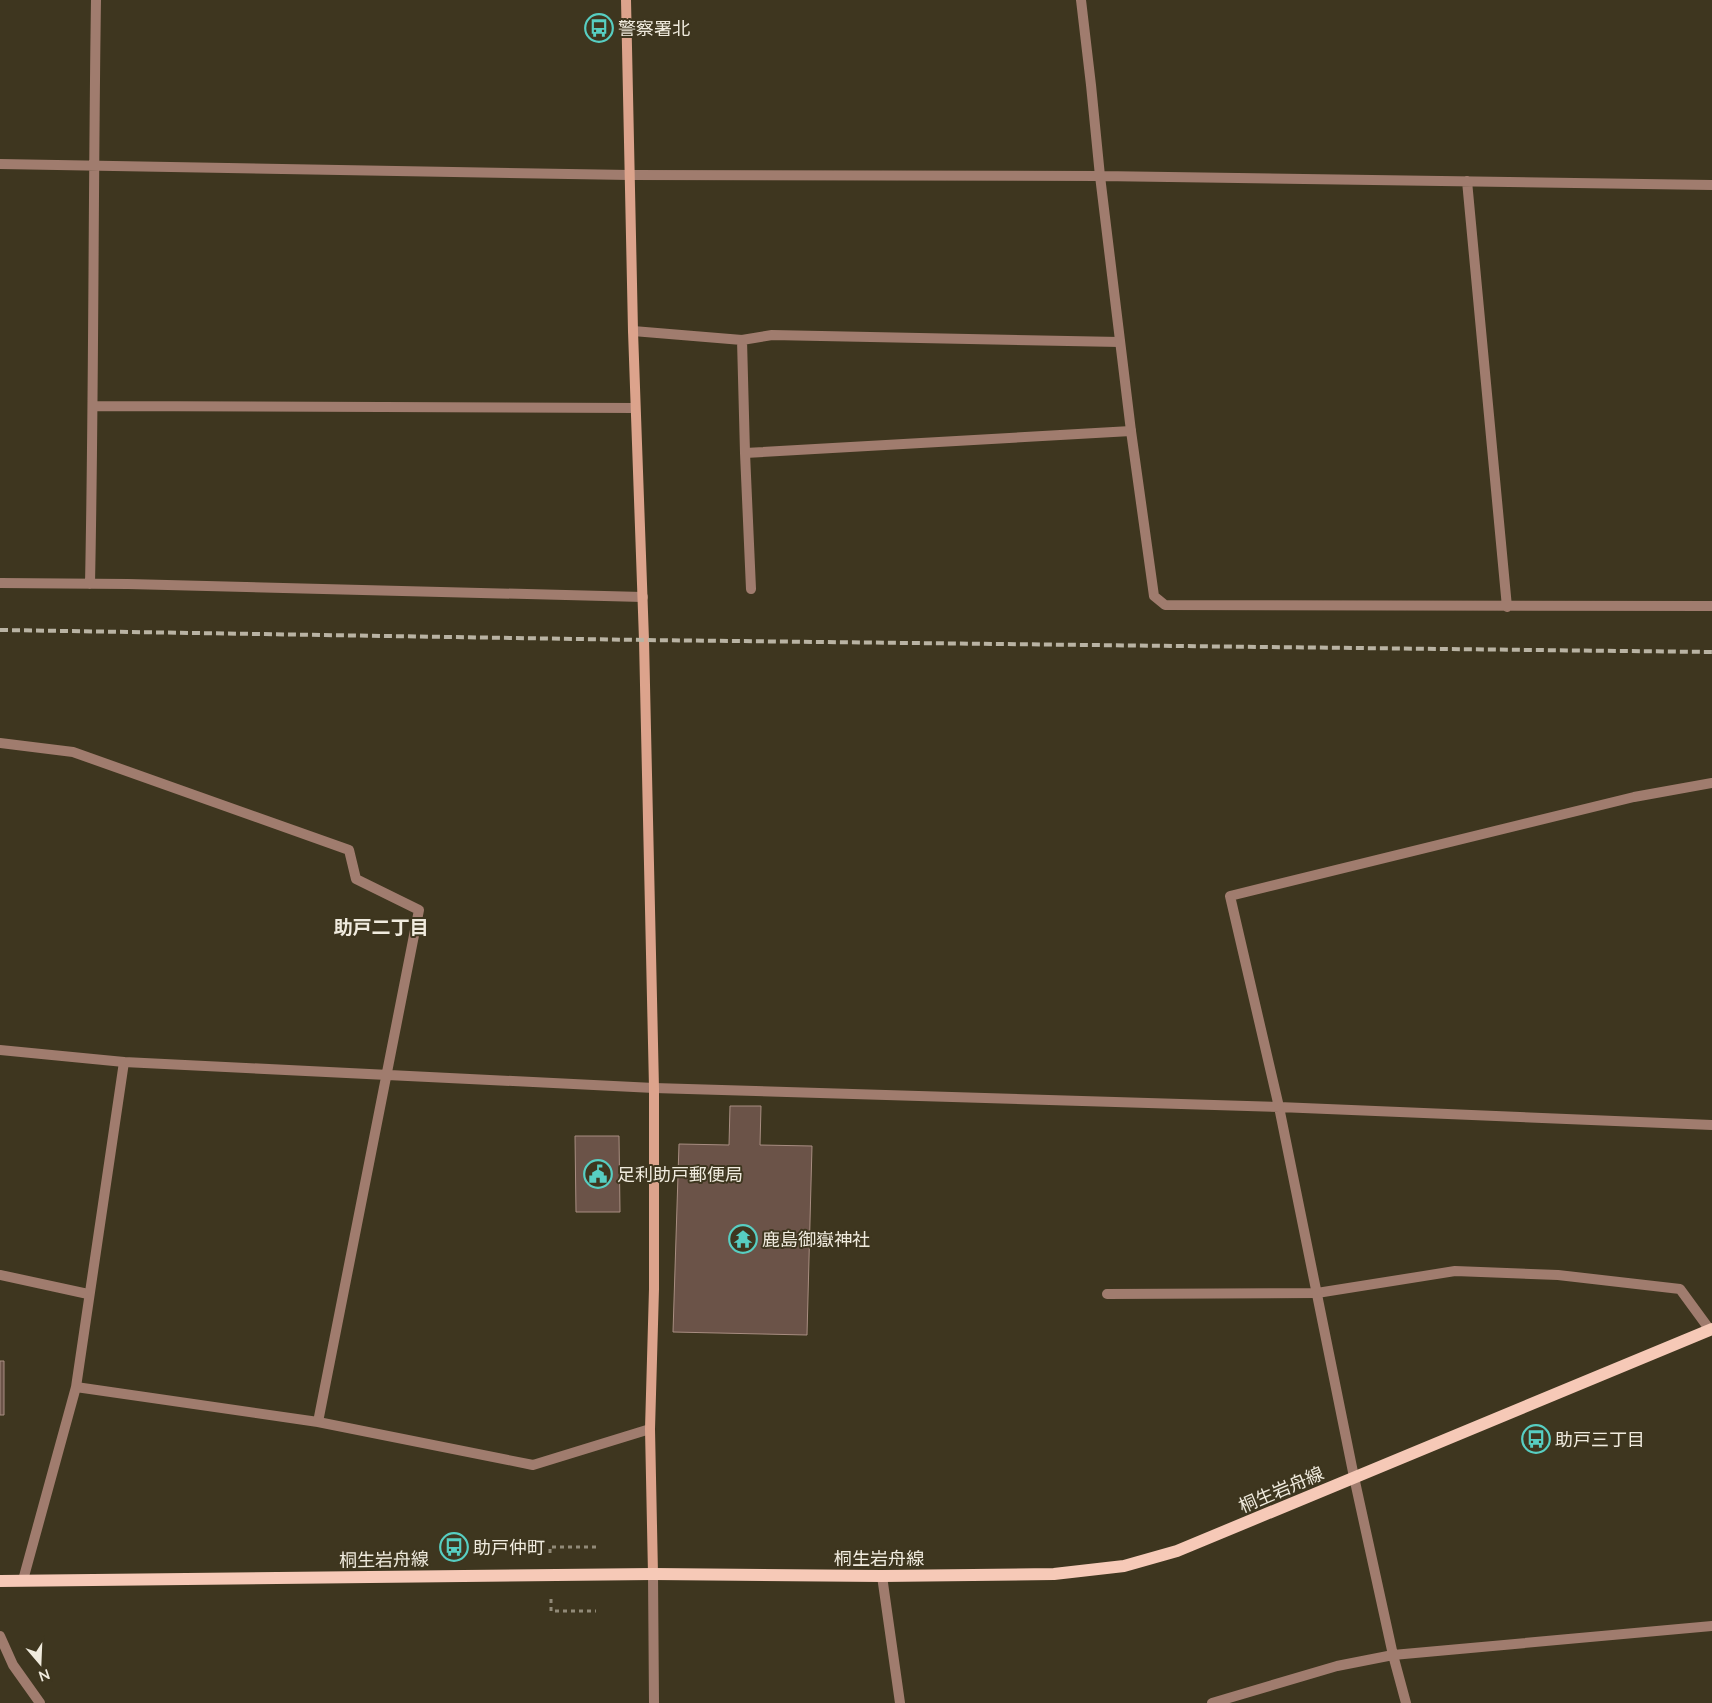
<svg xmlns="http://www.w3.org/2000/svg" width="1712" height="1703" viewBox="0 0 1712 1703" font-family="Lato,'Noto Sans JP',sans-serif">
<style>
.building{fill:#6b5348;stroke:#a88d81}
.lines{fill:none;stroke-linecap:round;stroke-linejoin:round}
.path{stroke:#918a78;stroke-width:3;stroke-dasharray:4 4;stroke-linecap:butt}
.lane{stroke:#a07c6e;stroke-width:10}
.street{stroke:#a07c6e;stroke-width:10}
.secondary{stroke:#dca38c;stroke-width:10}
.primary{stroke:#f6c9b7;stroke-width:12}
.rail{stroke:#b9b3a3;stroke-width:4;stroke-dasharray:8 4;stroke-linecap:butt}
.labels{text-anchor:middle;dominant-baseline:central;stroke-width:4;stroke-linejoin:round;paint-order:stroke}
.poi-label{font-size:18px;fill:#f0ebde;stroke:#3e361f;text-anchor:start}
.street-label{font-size:18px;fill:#f0ebde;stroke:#3e361f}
.neighbourhood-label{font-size:19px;font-weight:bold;fill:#f0ebde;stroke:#3e361f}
</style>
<rect width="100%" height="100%" fill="#3e361f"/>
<path class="building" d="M730,1106H761L760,1145L812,1146L807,1335L673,1332L679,1144L729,1145Z
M575,1136H619L620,1212H576Z
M0,1361H4V1415H0Z"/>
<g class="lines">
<path class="path" d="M550,1553V1547H597
M551,1599V1611H596"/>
<path class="lane" d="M633,331L742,340L772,335L1120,342
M742,340L745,453L751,589
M745,453L1131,431
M1107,1294L1317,1293L1455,1271L1558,1275L1680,1289L1710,1330"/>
<path class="street" d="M1081,0L1091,85L1100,176L1131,431L1154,596L1165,605L1712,606
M0,164L629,175L1100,176L1712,185
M1467,181L1507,607
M94,406L635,408
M0,583L128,584L643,597
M90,584C94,390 93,195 96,0
M0,743L73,752L349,850L356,879L419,910L318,1422
M0,1050L124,1062L654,1088L1279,1107L1712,1125
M0,1275L88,1294
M76,1387L318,1422L533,1465L650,1429
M653,1574L654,1703
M882,1576L900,1703
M23,1580L76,1387L124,1062
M0,1636L13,1665L40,1703
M1212,1703L1337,1666L1393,1655L1712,1626
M1406,1703L1393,1655L1354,1477L1279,1107L1230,896L1634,797L1712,783"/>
<path class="secondary" d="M626,0L633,331L644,640L654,1088V1289L650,1429L653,1574"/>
<path class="primary" d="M0,1581L653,1574L882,1576L1054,1574L1124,1566L1177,1551L1712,1329"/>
<path class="rail" d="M0,630L644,640L1712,652"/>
</g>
<defs>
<symbol id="bus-ring" viewBox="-11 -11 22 22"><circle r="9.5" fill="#3e361f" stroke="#57cec2" stroke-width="1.5"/><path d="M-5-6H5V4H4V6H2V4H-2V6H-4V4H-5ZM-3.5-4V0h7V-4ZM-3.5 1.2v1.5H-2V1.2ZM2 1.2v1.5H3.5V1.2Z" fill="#57cec2"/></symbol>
<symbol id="civic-ring" viewBox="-11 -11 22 22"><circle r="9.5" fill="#3e361f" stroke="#57cec2" stroke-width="1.5"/><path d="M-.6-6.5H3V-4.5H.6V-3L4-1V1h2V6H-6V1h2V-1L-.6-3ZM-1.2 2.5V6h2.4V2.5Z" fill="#57cec2"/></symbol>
<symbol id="temple-ring" viewBox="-11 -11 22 22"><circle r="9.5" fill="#3e361f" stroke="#57cec2" stroke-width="1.5"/><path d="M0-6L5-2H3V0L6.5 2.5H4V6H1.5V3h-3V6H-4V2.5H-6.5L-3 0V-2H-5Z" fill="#57cec2"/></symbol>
</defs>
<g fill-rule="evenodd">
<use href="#bus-ring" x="583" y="12" width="32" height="32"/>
<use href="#civic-ring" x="582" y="1158" width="32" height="32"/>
<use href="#temple-ring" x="727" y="1223" width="32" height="32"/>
<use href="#bus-ring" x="1520" y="1423" width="32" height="32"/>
<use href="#bus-ring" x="438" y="1531" width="32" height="32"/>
</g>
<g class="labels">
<g class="poi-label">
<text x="618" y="28">警察署北</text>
<text x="617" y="1174">足利助戸郵便局</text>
<text x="762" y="1239">鹿島御嶽神社</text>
<text x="1555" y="1439">助戸三丁目</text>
<text x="473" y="1547">助戸仲町</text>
</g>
<g class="street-label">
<text transform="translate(1281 1489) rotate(-23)">桐生岩舟線</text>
<text x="879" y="1558">桐生岩舟線</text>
<text transform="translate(384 1559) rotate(-1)">桐生岩舟線</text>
</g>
<g class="neighbourhood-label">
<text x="381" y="926">助戸二丁目</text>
</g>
</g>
<g transform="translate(40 1663) rotate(161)" stroke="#3e361f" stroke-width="4" paint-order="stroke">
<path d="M0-4L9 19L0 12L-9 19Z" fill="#f0ebde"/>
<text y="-8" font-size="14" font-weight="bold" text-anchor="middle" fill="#f0ebde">N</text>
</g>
</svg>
